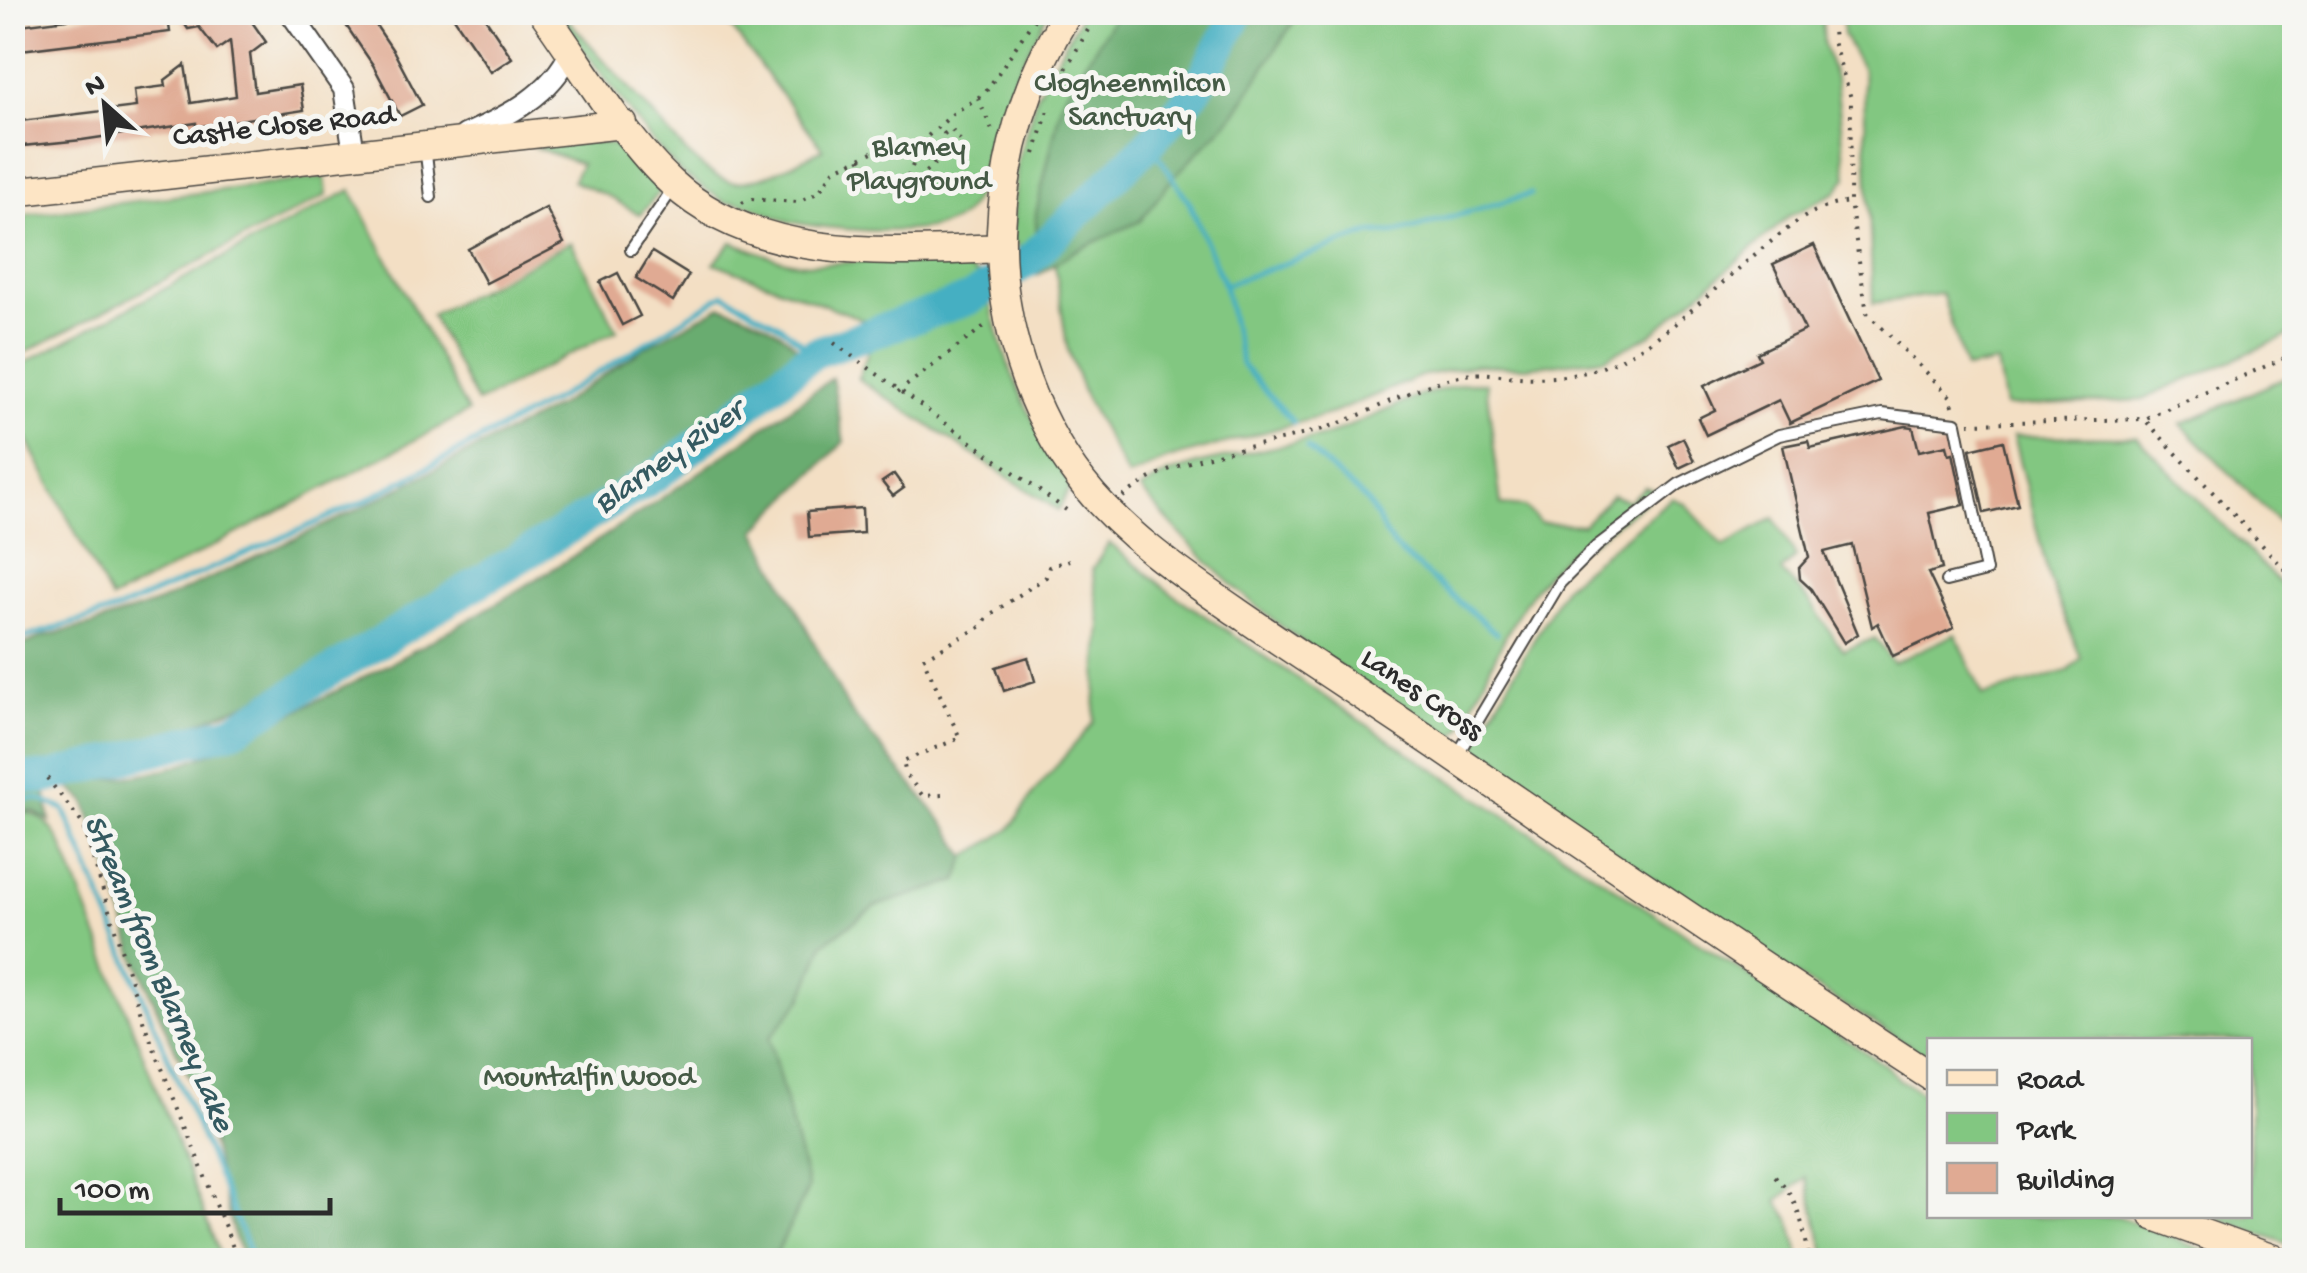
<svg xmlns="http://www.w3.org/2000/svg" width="2307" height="1273" viewBox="0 0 2307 1273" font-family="'Gochi Hand',sans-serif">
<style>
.green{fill:#82c781;stroke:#567956;stroke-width:2.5}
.forest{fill:#69ac6f;stroke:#4a6c4d;stroke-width:2.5}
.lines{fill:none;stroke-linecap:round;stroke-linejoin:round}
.stream{stroke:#44afc2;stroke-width:5}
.river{stroke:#44afc2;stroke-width:32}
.building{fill:#e0aa93}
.lane-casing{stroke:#494642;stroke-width:14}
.street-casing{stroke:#494642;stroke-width:24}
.secondary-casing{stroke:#494642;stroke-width:31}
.path{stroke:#494642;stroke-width:4;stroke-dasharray:2.5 8;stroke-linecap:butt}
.lane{stroke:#fff;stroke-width:10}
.street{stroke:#fff;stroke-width:20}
.secondary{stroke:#fde5c5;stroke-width:28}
.labels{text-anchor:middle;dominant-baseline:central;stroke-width:10;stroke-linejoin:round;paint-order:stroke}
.park-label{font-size:30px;fill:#455a45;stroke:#f6f6f2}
.street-label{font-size:30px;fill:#2b2b2b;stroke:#f6f6f2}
.water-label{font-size:32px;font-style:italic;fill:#345960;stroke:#f6f6f2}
</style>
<rect width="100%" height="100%" fill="#f6f6f2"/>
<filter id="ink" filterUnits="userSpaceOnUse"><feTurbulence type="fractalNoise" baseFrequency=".01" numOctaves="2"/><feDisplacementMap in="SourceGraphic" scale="20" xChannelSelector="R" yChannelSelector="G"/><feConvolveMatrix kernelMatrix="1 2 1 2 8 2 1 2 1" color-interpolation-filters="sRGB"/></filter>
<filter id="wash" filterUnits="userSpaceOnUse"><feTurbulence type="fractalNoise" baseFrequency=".0048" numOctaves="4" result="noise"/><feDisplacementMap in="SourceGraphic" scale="40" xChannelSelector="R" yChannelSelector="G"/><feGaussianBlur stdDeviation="2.25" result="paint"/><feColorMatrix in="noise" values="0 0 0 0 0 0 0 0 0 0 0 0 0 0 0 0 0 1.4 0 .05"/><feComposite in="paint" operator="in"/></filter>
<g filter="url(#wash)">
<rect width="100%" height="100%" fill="#f3dfc4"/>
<path class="green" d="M556,13L563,14L687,153C699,164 716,180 734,182C760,184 799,160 823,149L720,13H1048L1015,76L996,132L990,134C984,159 981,195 964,214C939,241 827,229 791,222C771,218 745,198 726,203L680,172L650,139Z
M1082,13H1822L1824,46L1836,81L1847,177L1836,192L1790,216L1652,334L1605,358L1526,367L1477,365L1421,376L1333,413L1168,459L1128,477L1084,395L1067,347L1055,264L1037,275L1012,238L1017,163L1037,94Z
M1842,13H2294V333L2142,400L2005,407L1997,363L1965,369L1942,294L1873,303L1863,70L1843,35Z
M586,140L622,146L661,190L640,215L606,195L572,181L581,164L534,147Z
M325,177L327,195L16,357L25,215Z
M351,190L468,412L111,600L13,413V369Z
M571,242L617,330L477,403L431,315Z
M732,242C753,249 777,261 798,263C844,270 966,236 987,289C1003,366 1029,419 1071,486L1058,510L858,379L878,325L714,263Z
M2294,374V538L2181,424Z
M1464,383H1486L1501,505L1525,507L1540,523L1583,525L1612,495L1629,501L1645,487L1658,492L1586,546L1583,542C1518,586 1495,662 1461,729L1452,738H1445C1396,705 1345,673 1297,638C1238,595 1187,544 1140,489L1167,474L1200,463L1329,435L1419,396Z
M2013,436L2137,437L2294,598V1246L2211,1216H2250V1040H1930L1929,1057L1742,942L1476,755L1475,747L1492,713L1565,585L1672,498L1685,504L1724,546L1774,518L1796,557L1781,571L1811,603L1843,651L1875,638L1893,663L1956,634L1983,696L2068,671L2081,658L2049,578Z
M1109,543L1171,593L1388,739L1885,1065L1900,1080L1929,1097L1930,1216H2118L2228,1260H1827L1806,1177L1777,1201L1790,1220L1801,1260H773L808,1188L769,1038L802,999L824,943L876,906L957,881L966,857L1010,829L1035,791L1094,722L1101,624L1092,570Z
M12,811C42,813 50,822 63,847L222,1260H13Z"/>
<path class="forest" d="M1117,13H1299L1234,115L1174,177L1140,221L1075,251L1037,275L1036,213L1062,100Z
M721,306C744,311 791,333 801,354L798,360L616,492L557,527L501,569L382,626L250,702L176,732L91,757L13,767V649L44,636L92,625L159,602L355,511L558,406L645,347Z
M832,378L844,442L756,530L848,708L949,829L966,857L957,881L876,906L824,943L802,999L769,1038L808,1188L773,1260H246L234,1238L202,1102L169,1037L134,954L115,886L85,801L64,783C96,779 131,778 162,770C208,758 258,729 302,708C490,618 664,501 832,378Z
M12,782L44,783L50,821L34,812L13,811Z"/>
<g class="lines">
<path class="stream" d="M1150,143L1189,202L1224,285L1242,365L1294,423
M1224,285L1367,234L1400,232L1531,194
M1307,448L1367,501L1393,546L1497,634
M12,641L117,610L363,502L556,399L724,294L782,327L814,353
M12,799H38L64,809L253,1260"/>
<path class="river" d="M12,777L47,778L233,730L659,474L814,353L970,299L1027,262L1150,143L1196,90L1239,12"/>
</g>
<g id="blocks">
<path class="building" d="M122,12H167L170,32L12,51V26Z
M177,12H245L266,42L250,54L255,92L300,85L304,110L196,127V123L82,140L12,147V122L136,107L134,90L166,86L165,80L185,65L191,103L236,96L230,41L217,50L199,27L188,29Z
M337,12H367L394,52L422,105L400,116L373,65Z
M450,12H481L512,58L491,72Z
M546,208L564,243L486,283L468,249Z
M1814,245L1878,381L1790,423L1779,400L1706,435L1698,418L1715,410L1704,386L1760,359L1757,353L1805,330L1773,264Z
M652,252L689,275L673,301L636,278Z
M618,273L640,316L622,325L600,282Z
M1906,426L1913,427L1919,451L1947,445L1949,454L1953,453L1964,505L1929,513L1942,569L1928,573L1954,628L1893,656L1878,623L1872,627L1852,545L1824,552L1858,634L1844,643L1811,589L1800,579L1799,568L1809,557L1783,446L1808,441L1810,448Z
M1683,438L1694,461L1679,468L1668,445Z
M2003,441L2018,505L1984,513L1970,449Z
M894,474L904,488L893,496L882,482Z
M862,508L863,533L809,537L807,512Z
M1028,657L1035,681L1004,691L996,667Z"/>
</g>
</g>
<g filter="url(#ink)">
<use href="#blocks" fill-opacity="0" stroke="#494642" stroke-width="2.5"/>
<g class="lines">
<defs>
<path id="lane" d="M425,146L431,197
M631,250L674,187
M1456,757L1560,583L1597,546L1679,484L1779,435L1882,414L1956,423L1986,571L1946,581"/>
<path id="street" d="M290,12L344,89L354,153
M465,135C508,116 551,95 571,51"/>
<path id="secondary" d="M543,12C582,66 624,139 672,183C760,264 891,252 1001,248
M1068,12C1027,79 1004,152 1001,231C999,320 1028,412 1083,483C1124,535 1183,575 1237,612C1309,662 1383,708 1455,758C1612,865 1770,972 1930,1076
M12,192L623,124
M2154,1216L2276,1260"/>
</defs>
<use href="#lane" class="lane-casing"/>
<use href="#street" class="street-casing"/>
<use href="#secondary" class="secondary-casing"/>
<path class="path" d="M1832,12L1834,45L1851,98L1850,202L1867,313L1951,397L1954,411
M1061,78L1098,12
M978,98L992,130
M909,147L913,153H922L924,149L921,142
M924,149L942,143
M1035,154L1048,110
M917,155L904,186L907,189L945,154L959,151L962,143L951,129L944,134L945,154
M860,158L878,185L890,189L904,186
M742,203L750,199L798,202L819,192L834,170L888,145L909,147L921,142L954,113L985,93L1039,12
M834,343L1069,512
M2294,354L2144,419L2294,579
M898,392L986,325
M1969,423L2144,419
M1123,497C1182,448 1267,450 1337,424C1381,408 1425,380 1472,374C1486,372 1503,376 1518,377C1541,379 1571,377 1593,370C1656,352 1713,288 1764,247C1794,224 1812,206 1850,202
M19,765L20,811
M47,778L82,823L144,1023L238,1260
M942,795L923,796L906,775L903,761L960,738L923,658L982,626L988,616L1046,577L1049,567L1069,560
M1775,1176C1800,1199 1803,1229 1810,1260"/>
<use href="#lane" class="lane"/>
<use href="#street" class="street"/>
<use href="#secondary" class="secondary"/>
</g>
</g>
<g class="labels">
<g class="park-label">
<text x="1130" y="85">Clogheenmilcon<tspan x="1130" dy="34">Sanctuary</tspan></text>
<text x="919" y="149">Blarney<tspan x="919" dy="34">Playground</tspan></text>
<text x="589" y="1079">Mountalfin Wood</text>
</g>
<g class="street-label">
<text transform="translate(284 128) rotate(-6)">Castle Close Road</text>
<text transform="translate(1421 696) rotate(34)">Lanes Cross</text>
</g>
<g class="water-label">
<text transform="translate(670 459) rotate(-35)">Blarney River</text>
<text transform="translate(157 974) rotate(67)">Stream from Blarney Lake</text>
</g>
</g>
<rect width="2307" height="1273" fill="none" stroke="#f6f6f2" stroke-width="50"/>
<rect x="1927" y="1038" width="325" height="180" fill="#f6f6f2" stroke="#a5a5a2" stroke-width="2.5"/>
<rect x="1947" y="1070" width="50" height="15" fill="#fde5c5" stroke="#a5a5a2" stroke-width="2.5"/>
<text x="2017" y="1088" font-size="30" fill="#2b2b2b">Road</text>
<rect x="1947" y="1113" width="50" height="30" fill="#82c781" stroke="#a5a5a2" stroke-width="2.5"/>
<text x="2017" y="1138" font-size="30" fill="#2b2b2b">Park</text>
<rect x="1947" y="1163" width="50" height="30" fill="#e0aa93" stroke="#a5a5a2" stroke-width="2.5"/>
<text x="2017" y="1188" font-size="30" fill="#2b2b2b">Building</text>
<g transform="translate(105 105) rotate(333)" stroke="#f6f6f2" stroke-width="8" paint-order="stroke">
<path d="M0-8L18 38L0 25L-18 38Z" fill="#2b2b2b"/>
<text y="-15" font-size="28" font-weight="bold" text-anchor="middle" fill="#2b2b2b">N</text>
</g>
<path d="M60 1198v15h270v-15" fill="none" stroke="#2b2b2b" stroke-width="5"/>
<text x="75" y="1198" font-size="30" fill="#2b2b2b" stroke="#f6f6f2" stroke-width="8" paint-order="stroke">100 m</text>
</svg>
